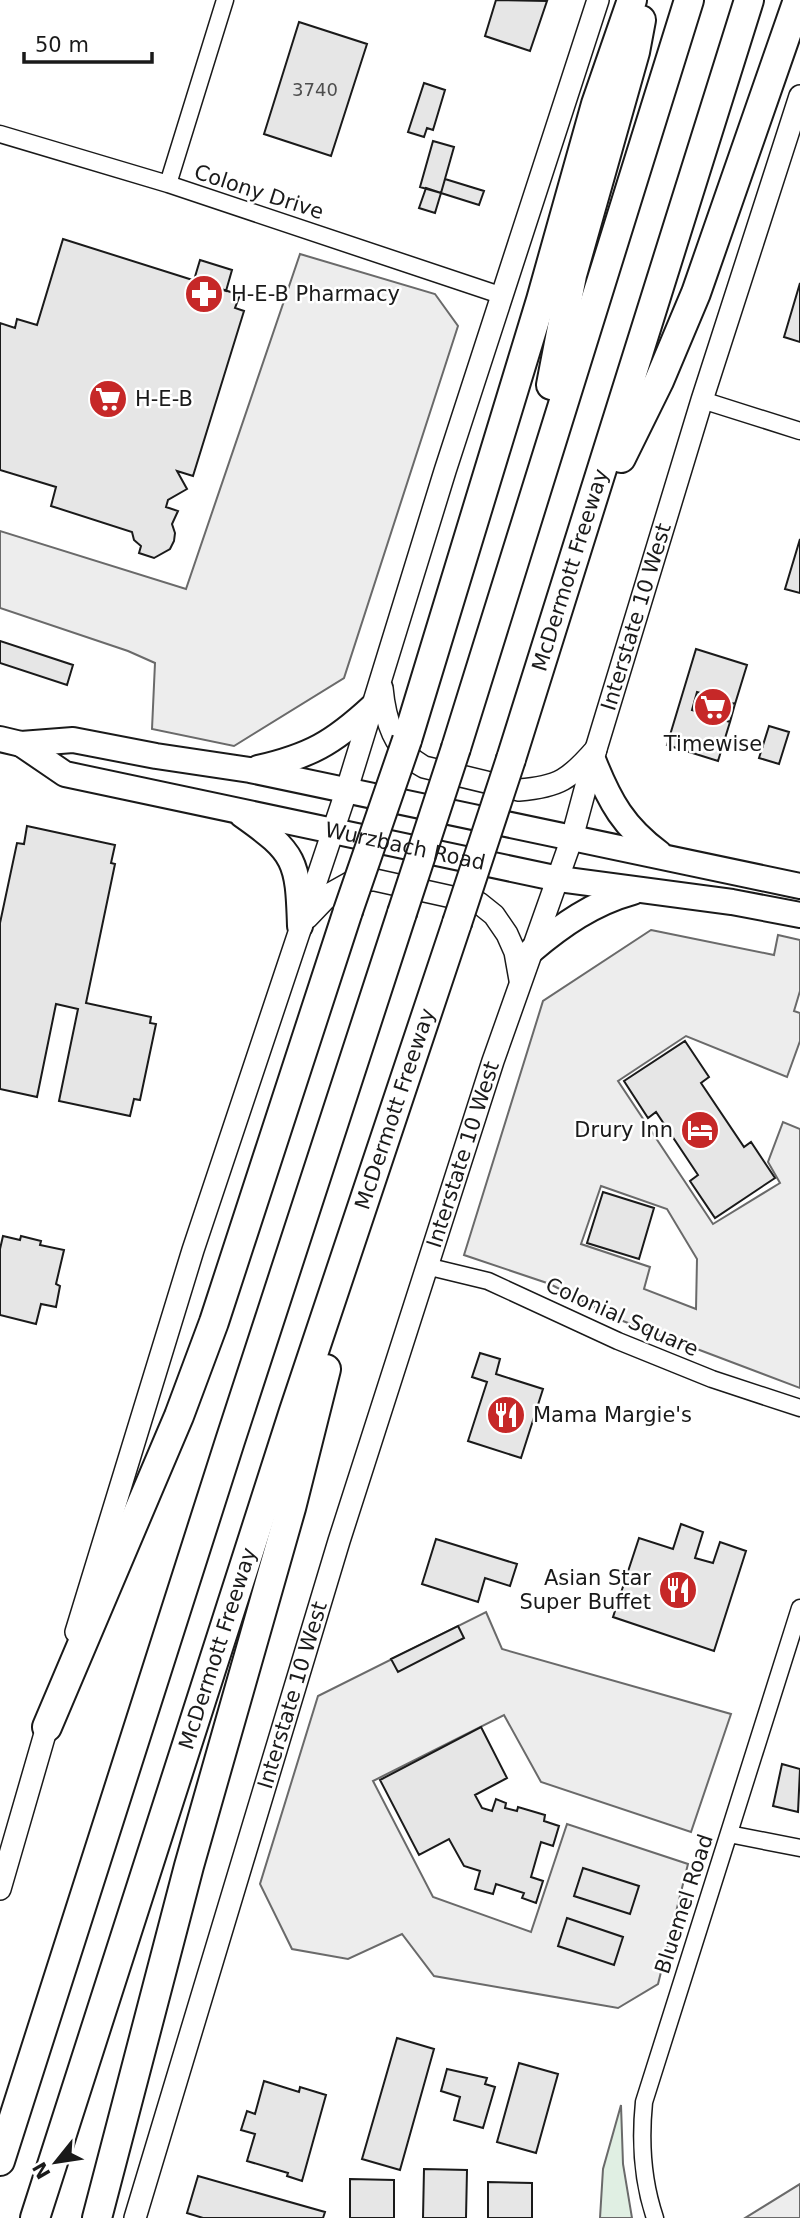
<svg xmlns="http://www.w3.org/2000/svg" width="800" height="2218" viewBox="0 0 800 2218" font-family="'DejaVu Sans',sans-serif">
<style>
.green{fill:#e0efe3;stroke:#6a6a6a;stroke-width:2}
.parking{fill:#ededed;stroke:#6a6a6a;stroke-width:2;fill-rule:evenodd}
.building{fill:#e6e6e6;stroke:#1a1a1a;stroke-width:2}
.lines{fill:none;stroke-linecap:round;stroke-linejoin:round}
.minor-casing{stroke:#1a1a1a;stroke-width:19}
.secondary-casing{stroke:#1a1a1a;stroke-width:24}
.primary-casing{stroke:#1a1a1a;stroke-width:28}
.motorway-casing{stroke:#1a1a1a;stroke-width:32}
.minor{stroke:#fff;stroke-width:16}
.secondary{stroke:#fff;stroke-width:21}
.primary{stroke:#fff;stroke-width:24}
.motorway{stroke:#fff;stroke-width:28}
.motorway-bridge-casing{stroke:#1a1a1a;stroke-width:32;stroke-linecap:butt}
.motorway-bridge{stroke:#fff;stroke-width:28}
.labels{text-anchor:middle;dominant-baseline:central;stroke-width:5;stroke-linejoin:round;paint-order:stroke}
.number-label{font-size:18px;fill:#4d4d4d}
.street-label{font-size:21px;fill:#1a1a1a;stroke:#fff}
.poi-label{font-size:21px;fill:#1a1a1a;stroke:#fff;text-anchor:start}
</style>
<rect width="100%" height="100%" fill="#fff"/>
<path class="green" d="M621,2105L623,2164L632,2218H600L603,2169Z"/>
<path class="parking" d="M300,254L435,294L458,326L344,678L234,746L152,729L155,663L128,651L0,608V531L186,589Z
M651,930L774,955L778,935L800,940V991L794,1011L800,1013V1041L787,1077L686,1036L618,1081L713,1224L780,1183L768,1162L783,1122L800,1129V1388L615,1318L550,1284L464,1255L543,1001ZM601,1186L667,1209L697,1259L696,1309L644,1289L650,1267L581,1244Z
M486,1612L502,1649L731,1714L691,1832L541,1782L504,1715L373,1781L433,1897L531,1932L567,1824L688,1864L658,1984L618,2008L434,1976L402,1934L348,1959L292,1949L260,1884L318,1696Z
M800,2184V2218H745Z"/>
<path class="building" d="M496,0L547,1L530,51L485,36Z
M299,22L367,44L331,156L264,134Z
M424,83L445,90L433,130L427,128L424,137L408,132Z
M433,141L454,147L441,193L420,187Z
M445,179L484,191L479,205L441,193Z
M426,188L441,193L435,213L419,208Z
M63,239L240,295L235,308L244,311L193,476L177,471L187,489L168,500L166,507L178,511L172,524L175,533L174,541L170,549L154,558L139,553L141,546L134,540L132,532L51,506L56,487L0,470V323L15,328L17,319L37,325Z
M200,260L232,270L226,291L194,280Z
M800,283V342L784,337Z
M800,539V593L785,589Z
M0,641L73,665L67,685L0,663Z
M696,649L747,665L735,704L697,692L692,710L730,722L718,761L667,745Z
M697,692L735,704L730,722L692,710Z
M769,726L789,732L779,764L759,758Z
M27,826L115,845L111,863L115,864L86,1003L151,1017L150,1023L156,1024L140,1100L134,1099L130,1116L59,1101L78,1009L56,1004L37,1097L0,1089V923L17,843L24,844Z
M685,1041L709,1077L701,1083L744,1147L751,1142L775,1178L715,1218L690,1181L698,1175L656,1112L648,1118L624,1081Z
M603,1192L654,1208L639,1259L587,1243Z
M3,1236L20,1240L21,1236L41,1241L40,1245L64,1250L56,1284L60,1286L56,1307L41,1304L36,1324L0,1315V1249Z
M480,1353L500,1359L496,1374L543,1389L521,1458L468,1441L487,1382L472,1377Z
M681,1524L703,1532L695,1558L713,1563L720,1542L746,1551L714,1651L613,1617L639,1538L673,1549Z
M436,1539L517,1564L510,1586L485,1578L478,1602L422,1584Z
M458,1626L464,1638L398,1672L391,1659Z
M481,1727L507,1778L475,1795L482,1808L492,1811L496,1799L506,1803L505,1808L517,1811L518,1807L545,1815L544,1821L559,1826L553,1846L541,1842L531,1877L543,1881L536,1903L522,1898L524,1893L496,1884L493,1894L475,1889L480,1871L464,1866L449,1839L419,1855L380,1780Z
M782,1764L800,1769L798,1812L773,1806Z
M583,1868L639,1886L630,1914L574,1896Z
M567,1918L623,1937L614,1965L558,1946Z
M397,2038L434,2049L400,2170L362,2159Z
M519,2063L558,2074L536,2153L497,2142Z
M447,2069L487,2078L485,2084L495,2087L483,2128L454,2120L460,2097L441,2091Z
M264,2081L299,2092L300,2087L326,2095L302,2181L287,2176L288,2173L247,2161L255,2134L241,2130L247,2111L255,2114Z
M424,2169L467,2170L466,2218H423Z
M198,2176L325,2212L323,2218H203L187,2213Z
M350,2179L394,2180V2218H350Z
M488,2182L532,2183V2218H488Z"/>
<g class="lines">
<defs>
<path id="minor" d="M0,134L168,184L503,296
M168,184L225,0
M702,400L800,431
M426,1266L488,1281L618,1341L712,1379L800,1408
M729,1834L800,1848
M655,2218C642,2180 640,2142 644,2102L800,1608"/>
<g id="secondary">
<path d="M382,688C385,720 394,751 424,767L519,790C559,787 570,779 596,749"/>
<path d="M307,918L330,894L355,880H375L479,903L494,915L507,934L515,952L520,980"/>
<path d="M76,1632L193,1250L347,789L445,471L598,0"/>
<path d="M0,1889L51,1713"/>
<path id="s1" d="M135,2218L339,1541L493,1061L572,838L596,749L702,400L800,96"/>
</g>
<g id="primary">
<path d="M0,739L21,744L73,740L156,756L250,770L800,886"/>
<path id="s2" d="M21,744L65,774L559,879L732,902L800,915"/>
<path d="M594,762C610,802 624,827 659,853"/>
<path d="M258,768C310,756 333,743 372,707"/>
<path d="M242,815C296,853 298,861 300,926"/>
<path d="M531,951C562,925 593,903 633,892"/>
</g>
<g id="motorway">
<path d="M551,385L572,275L635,52L641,20"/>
<path d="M621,458L659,381L696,293L798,0"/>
<path d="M407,740L541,300L596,104L632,0"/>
<path d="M456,748L689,0"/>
<path id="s3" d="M511,759L749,0"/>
<path d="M47,1727L179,1416L214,1322L348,911"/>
<path d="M0,2161L230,1441L402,913"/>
<path id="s4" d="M35,2218L294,1411L457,923"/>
<path d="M97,2218L189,1866L291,1508L326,1369"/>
</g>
</defs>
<use href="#minor" class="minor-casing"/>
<use href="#secondary" class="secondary-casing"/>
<use href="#primary" class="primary-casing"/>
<use href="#motorway" class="motorway-casing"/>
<use href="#minor" class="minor"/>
<use href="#secondary" class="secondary"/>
<use href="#primary" class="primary"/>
<use href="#motorway" class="motorway"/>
<defs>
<path id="motorway-bridge" d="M348,911L407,740
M402,913L456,748
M457,923L511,759"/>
</defs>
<use href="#motorway-bridge" class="motorway-bridge-casing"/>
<use href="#motorway-bridge" class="motorway-bridge"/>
</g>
<defs>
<symbol id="pharmacy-disc" viewBox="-11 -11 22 22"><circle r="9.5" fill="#c62828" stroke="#fff"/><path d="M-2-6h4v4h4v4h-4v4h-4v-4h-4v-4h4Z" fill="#fff"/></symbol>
<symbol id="supermarket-disc" viewBox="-11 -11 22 22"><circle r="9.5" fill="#c62828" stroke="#fff"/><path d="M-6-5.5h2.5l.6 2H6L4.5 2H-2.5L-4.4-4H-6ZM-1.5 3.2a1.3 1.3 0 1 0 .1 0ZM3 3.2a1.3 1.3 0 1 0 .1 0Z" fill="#fff"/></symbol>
<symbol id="hotel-disc" viewBox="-11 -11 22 22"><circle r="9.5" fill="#c62828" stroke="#fff"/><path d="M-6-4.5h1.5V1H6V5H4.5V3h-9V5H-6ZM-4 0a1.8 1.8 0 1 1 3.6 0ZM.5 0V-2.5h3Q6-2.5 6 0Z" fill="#fff"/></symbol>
<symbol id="restaurant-disc" viewBox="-11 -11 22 22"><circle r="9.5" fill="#c62828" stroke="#fff"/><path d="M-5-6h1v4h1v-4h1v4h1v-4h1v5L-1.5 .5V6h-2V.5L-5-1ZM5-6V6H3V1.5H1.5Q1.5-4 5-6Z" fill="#fff"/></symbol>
</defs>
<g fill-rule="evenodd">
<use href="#pharmacy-disc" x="182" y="272" width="44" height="44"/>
<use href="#supermarket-disc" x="86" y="377" width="44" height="44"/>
<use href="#supermarket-disc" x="691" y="685" width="44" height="44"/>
<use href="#hotel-disc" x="678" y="1108" width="44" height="44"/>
<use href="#restaurant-disc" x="484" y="1393" width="44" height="44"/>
<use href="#restaurant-disc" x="656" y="1568" width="44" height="44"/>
</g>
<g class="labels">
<g class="number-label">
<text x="315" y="89">3740</text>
</g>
<g class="street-label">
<text transform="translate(259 192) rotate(18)">Colony Drive</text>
<text stroke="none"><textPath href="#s3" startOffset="198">McDermott Freeway</textPath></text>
<text stroke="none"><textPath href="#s1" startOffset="1678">Interstate 10 West</textPath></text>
<text stroke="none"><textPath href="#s2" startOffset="401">Wurzbach Road</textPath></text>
<text stroke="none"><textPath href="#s4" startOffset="1166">McDermott Freeway</textPath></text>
<text stroke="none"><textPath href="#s1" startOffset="1113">Interstate 10 West</textPath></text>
<text transform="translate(622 1317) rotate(24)">Colonial Square</text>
<text stroke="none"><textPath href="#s4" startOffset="598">McDermott Freeway</textPath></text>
<text stroke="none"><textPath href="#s1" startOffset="546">Interstate 10 West</textPath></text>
<text transform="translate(684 1904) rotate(-72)">Bluemel Road</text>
</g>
<g class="poi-label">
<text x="231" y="294">H-E-B Pharmacy</text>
<text x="135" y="399">H-E-B</text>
<text x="713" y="744" text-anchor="middle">Timewise</text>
<text x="673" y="1130" text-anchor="end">Drury Inn</text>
<text x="533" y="1415">Mama Margie's</text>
<text x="651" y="1578" text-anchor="end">Asian Star<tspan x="651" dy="24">Super Buffet</tspan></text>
</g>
</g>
<g transform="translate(56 2162) rotate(240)" stroke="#ffffff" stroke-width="5" paint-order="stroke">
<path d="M0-5L12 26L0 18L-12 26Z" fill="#1a1a1a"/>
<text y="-10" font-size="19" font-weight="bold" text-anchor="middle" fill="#1a1a1a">N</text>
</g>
<path d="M24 52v10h128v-10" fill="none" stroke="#1a1a1a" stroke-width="3.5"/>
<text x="35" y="52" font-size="21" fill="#1a1a1a" stroke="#ffffff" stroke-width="5" paint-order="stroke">50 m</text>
</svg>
